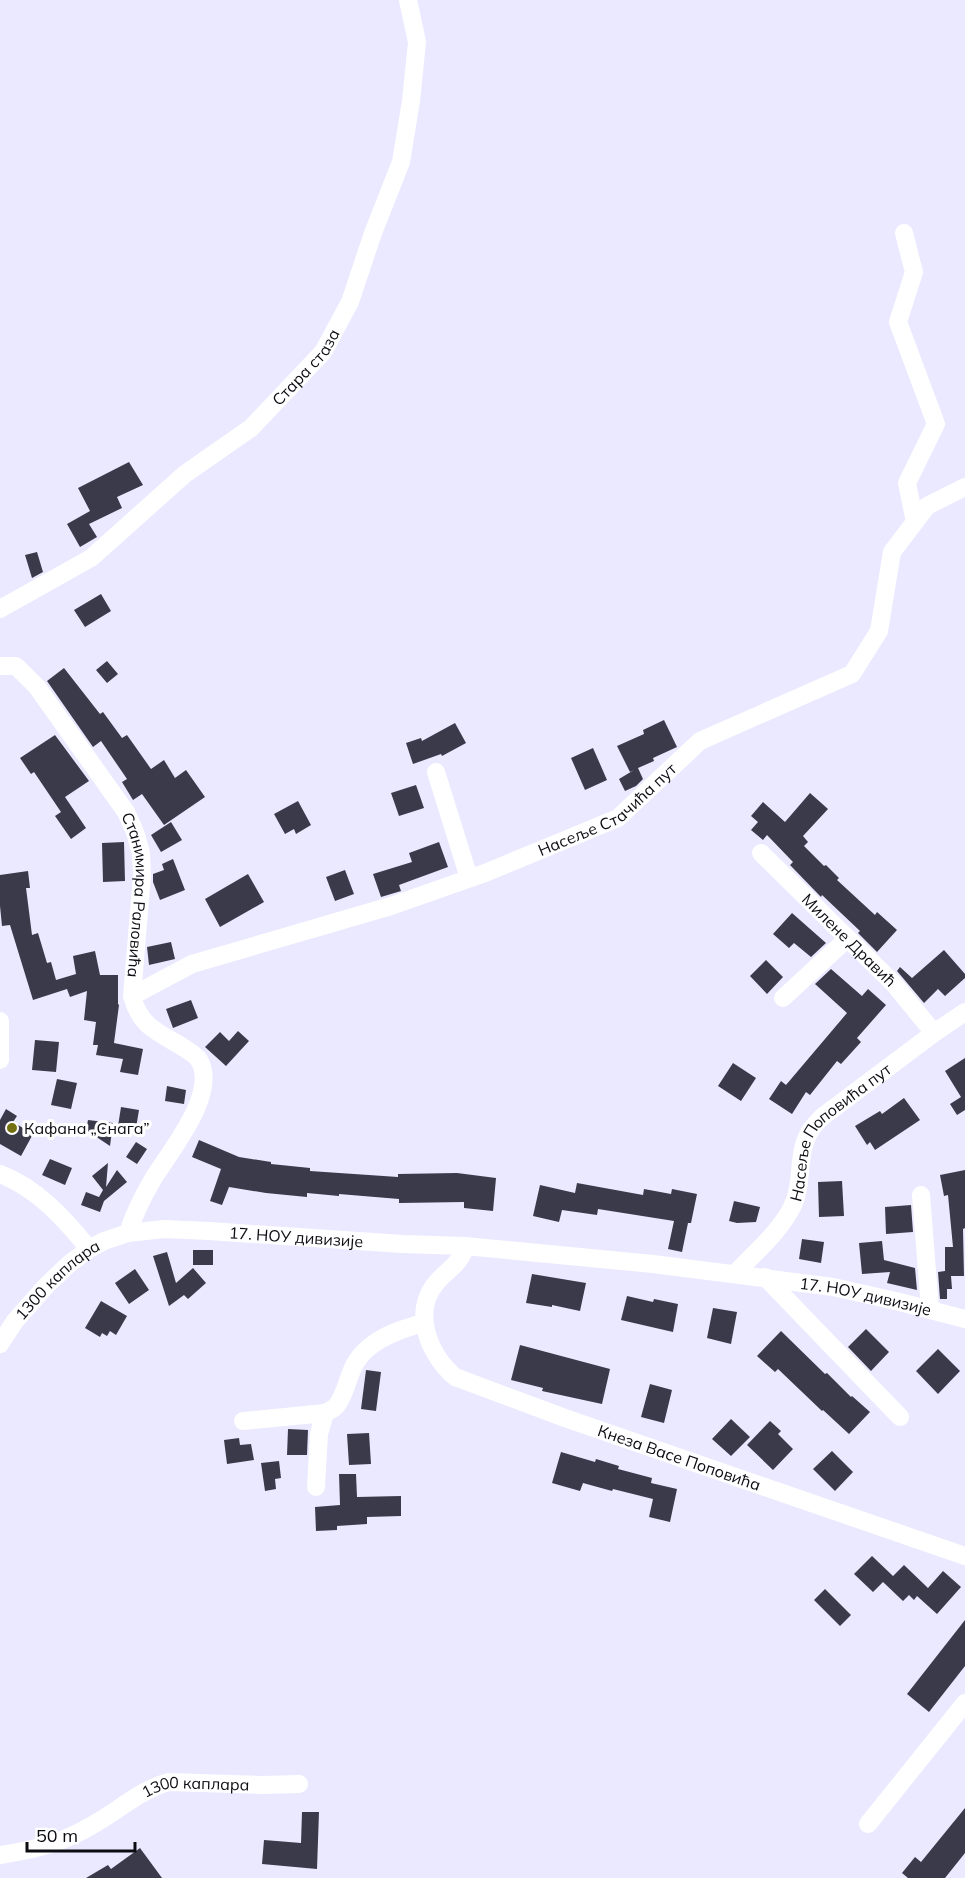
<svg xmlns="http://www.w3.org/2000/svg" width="965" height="1878" viewBox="0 0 965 1878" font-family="Mulish,sans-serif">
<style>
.building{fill:#3b3a4b}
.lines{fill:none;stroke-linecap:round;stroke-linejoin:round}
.minor{stroke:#fff;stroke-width:18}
.poi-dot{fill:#737012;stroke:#fff;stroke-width:2}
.labels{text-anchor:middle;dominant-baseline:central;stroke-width:6;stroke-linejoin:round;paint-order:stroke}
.street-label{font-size:16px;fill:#0c0c13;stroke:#fff}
.poi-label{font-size:16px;fill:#0c0c13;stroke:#fff;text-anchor:start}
</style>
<rect width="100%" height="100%" fill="#eae9ff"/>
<path class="building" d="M129,462L143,485L117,497L122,508L89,524L97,537L80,547L67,524L90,511L78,488Z
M37,552L43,572L32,578L25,555Z
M101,594L111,611L85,627L74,610Z
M107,661L118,674L107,683L96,670Z
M64,668L100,714L103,712L122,738L127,735L151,769L164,760L175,778L186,770L205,797L164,825L142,794L133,800L122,782L127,779L101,741L93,747L47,681Z
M664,720L677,747L653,758L654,761L638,768L643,779L636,786L625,791L619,779L634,770L630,772L617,746L644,734L643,730Z
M455,723L466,743L442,756L441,754L413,764L406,743L421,738L422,741Z
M55,735L89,781L65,797L86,828L71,839L55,816L61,812L34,772L31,774L20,758Z
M593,748L607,780L585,790L571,758Z
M416,785L424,808L399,816L391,793Z
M810,793L828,809L803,836L808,842L804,846L824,866L826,865L839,878L837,880L875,915L877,912L897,930L877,952L858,933L860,931L822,895L821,897L790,865L793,862L767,835L763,840L751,830L758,822L751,816L763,802L785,822Z
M298,801L311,825L296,834L294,829L285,834L274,814Z
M171,822L182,840L161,852L151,835Z
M124,842L125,881L103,882L102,843Z
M439,842L448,867L399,885L401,891L381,897L373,874L412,862L409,853Z
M173,859L185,890L160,900L153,882V874L164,870L162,864Z
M345,870L354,894L335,901L326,877Z
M28,871L30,888H26L32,935L38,933L47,963L51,962L56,980L76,974L73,956L95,951L100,975H118V1004L119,1005L114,1043L143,1049L138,1075L120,1072L123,1059L96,1055L98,1045H93L96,1022L84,1020L87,991L70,997L67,989L33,1000L10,925L2,926L0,906V875Z
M248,874L264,902L220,927L205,899Z
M792,913L826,943L811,957L794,943L789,948L773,934Z
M171,942L175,959L149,965L147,947Z
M944,950L965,974V978L945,996L938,989L924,1003L897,971L900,967L912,978Z
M766,960L783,977L767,994L750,976Z
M831,969L862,996L868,989L886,1005L857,1038L861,1042L841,1064L837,1061L810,1095L806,1092L792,1114L769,1099L781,1081L786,1085L847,1013L815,984Z
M191,1000L198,1018L173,1028L166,1009Z
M238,1031L249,1041L226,1066L205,1047L220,1032L229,1041Z
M35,1040L59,1042L56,1072L32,1070Z
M965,1058V1110L957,1115L950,1104L961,1097L945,1071Z
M733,1063L756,1078L741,1101L718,1086Z
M57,1079L77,1083L71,1109L51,1105Z
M167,1086L186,1090L184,1104L165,1101Z
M904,1098L920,1120L875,1150L870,1142L867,1145L855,1126L880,1111L882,1114Z
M121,1107L139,1110L136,1128L118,1126Z
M6,1109L17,1116L13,1122L33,1134L21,1156L0,1144V1120Z
M88,1120L113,1123L110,1146L86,1130Z
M199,1140L239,1157L271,1162V1164L310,1168V1171L398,1177V1174L457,1173L496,1178L493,1211L464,1208V1202L399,1203V1199L339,1194V1196L307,1193V1197L266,1193L229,1187L222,1205L210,1201L221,1169L192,1157Z
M136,1142L147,1149L137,1164L126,1157Z
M50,1159L72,1168L65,1185L42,1175Z
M108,1163L106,1187L117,1170L127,1182L104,1201L100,1212L81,1205L86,1192L99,1197L103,1190L92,1176Z
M965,1170V1228L963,1229L964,1276H951L952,1289H947V1299H940L938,1272L945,1271V1247H953L948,1195L944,1196L940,1175Z
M842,1181L844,1216L819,1217L818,1182Z
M577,1183L643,1195L644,1189L671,1194L672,1189L697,1194L691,1223H688L682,1252L668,1249L674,1221L598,1209L597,1215L562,1210L559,1222L533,1216L540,1185L575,1193Z
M734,1201L760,1207L756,1222L737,1223L729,1221Z
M911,1205L913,1232L886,1234L885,1207Z
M802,1239L824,1242L821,1263L799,1259Z
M882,1241L884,1260L915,1268L917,1290L887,1283L890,1272L862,1274L859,1243Z
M193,1250H213V1265H193Z
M167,1252L176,1283L193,1268L206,1283L188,1299L184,1295L169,1306L153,1256Z
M135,1269L149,1290L129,1304L115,1283Z
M532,1274L586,1283L580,1311L552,1305V1307L526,1303Z
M627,1296L653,1302L654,1299L678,1304L673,1332L621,1320Z
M101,1301L127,1316L116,1335L110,1331L107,1336L102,1333L100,1337L85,1328Z
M713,1308L737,1312L731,1344L707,1338Z
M866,1329L889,1352L871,1371L848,1347Z
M781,1331L825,1374L827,1373L851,1397L852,1396L870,1412L849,1434L823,1410L822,1411L778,1369L775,1372L757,1356Z
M520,1345L610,1369L602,1404L542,1391L543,1388L511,1380Z
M938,1349L960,1371L938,1394L916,1371Z
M366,1370L381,1372L376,1411L361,1409Z
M650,1384L672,1390L664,1423L641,1417Z
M731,1419L750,1437L731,1456L712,1439Z
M770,1421L781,1431L778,1434L793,1449L773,1470L747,1445Z
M288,1429L308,1430L307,1455H287Z
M369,1433L371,1464L349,1465L347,1434Z
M239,1438L240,1445L251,1444L254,1460L227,1464L224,1440Z
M832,1451L853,1472L835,1491L813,1469Z
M561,1452L595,1462L596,1459L619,1466L618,1469L652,1478L651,1483L677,1489L670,1522L649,1517L653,1499L613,1489L612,1491L583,1483L580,1491L552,1483Z
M279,1461L281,1478L275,1479L276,1489L265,1491L261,1463Z
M339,1474H356L357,1497L401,1496V1516L367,1517V1524L337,1526V1530L316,1531L315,1507L340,1505Z
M872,1556L893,1576L904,1565L928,1588L943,1571L961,1587L937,1614L917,1596L914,1600L909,1595L903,1601L883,1582L873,1592L854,1574Z
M825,1589L851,1615L840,1626L814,1600Z
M965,1620V1666L929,1712L907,1694Z
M965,1808V1853L945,1878H908L902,1873L915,1857L921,1862Z
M302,1812H319L317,1869L262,1864L264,1840L301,1843Z
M140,1848L162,1878H86L108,1865L111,1869Z"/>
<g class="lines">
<g class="minor">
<path d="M904,233L914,272L898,322L936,424L907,483L915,522"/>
<path id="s1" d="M0,609L91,558L185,474L251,428L323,352L350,302L373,233L401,162L411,101L417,42L408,0"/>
<path id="s2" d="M0,666H16L37,687L126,812L135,832L141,853L142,875L132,996C140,1026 156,1031 181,1046C187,1050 195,1054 199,1060C219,1093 170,1151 153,1179C143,1196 134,1214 128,1233"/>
<path d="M436,772L469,878"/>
<path id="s3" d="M761,853L894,984L934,1033"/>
<path id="s4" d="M132,996L192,964L391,906L485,873L618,818L700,741L852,674L879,631L892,552L927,506L965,487"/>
<path d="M783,998L847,939"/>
<path d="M0,1021V1060"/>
<path d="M0,1174C37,1188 65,1219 89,1249"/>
<path d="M921,1195L930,1309"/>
<path id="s5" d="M465,1246C462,1263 448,1269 437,1282C411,1311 429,1355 455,1377L565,1418L965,1556"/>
<path id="s6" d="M735,1274C754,1253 779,1233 792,1207C804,1184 796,1154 810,1131C813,1126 818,1121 822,1117L934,1033L965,1012"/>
<path d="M765,1277L900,1417"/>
<path id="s7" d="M0,1344L15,1321L46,1286L68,1265L89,1249L104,1241L128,1233L164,1229L209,1231L403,1244L465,1246L653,1264L833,1287L900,1302L965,1319"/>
<path d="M243,1421L325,1413"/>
<path d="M316,1487L319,1434L325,1413C329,1411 334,1409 337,1405C346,1393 348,1375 356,1362C370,1339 400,1329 424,1323"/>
<path d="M868,1824L965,1703"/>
<path id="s8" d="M0,1855C38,1849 63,1843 96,1823C120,1809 142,1789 169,1782L262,1785L299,1784"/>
</g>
</g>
<circle class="poi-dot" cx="12" cy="1128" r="6"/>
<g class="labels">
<g class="street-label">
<text stroke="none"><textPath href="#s1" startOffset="393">Стара стаза</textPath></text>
<text stroke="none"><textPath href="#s4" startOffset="514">Насеље Стачића пут</textPath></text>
<text stroke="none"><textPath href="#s2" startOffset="284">Станимира Раловића</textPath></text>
<text stroke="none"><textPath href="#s3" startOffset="124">Милене Дравић</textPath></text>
<text stroke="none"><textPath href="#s6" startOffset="182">Насеље Поповића пут</textPath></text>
<text stroke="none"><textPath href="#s7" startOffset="342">17. НОУ дивизије</textPath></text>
<text stroke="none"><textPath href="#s7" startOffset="87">1300 каплара</textPath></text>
<text stroke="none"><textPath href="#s7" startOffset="915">17. НОУ дивизије</textPath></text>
<text stroke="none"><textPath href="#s5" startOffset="392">Кнеза Васе Поповића</textPath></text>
<text stroke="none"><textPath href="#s8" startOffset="212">1300 каплара</textPath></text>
</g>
<g class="poi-label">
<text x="24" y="1128">Кафана „Снага”</text>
</g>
</g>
<path d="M27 1842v9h108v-9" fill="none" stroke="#0c0c13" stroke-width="3"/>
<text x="36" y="1842" font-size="18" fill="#0c0c13" stroke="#ffffff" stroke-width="4.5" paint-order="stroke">50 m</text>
</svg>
